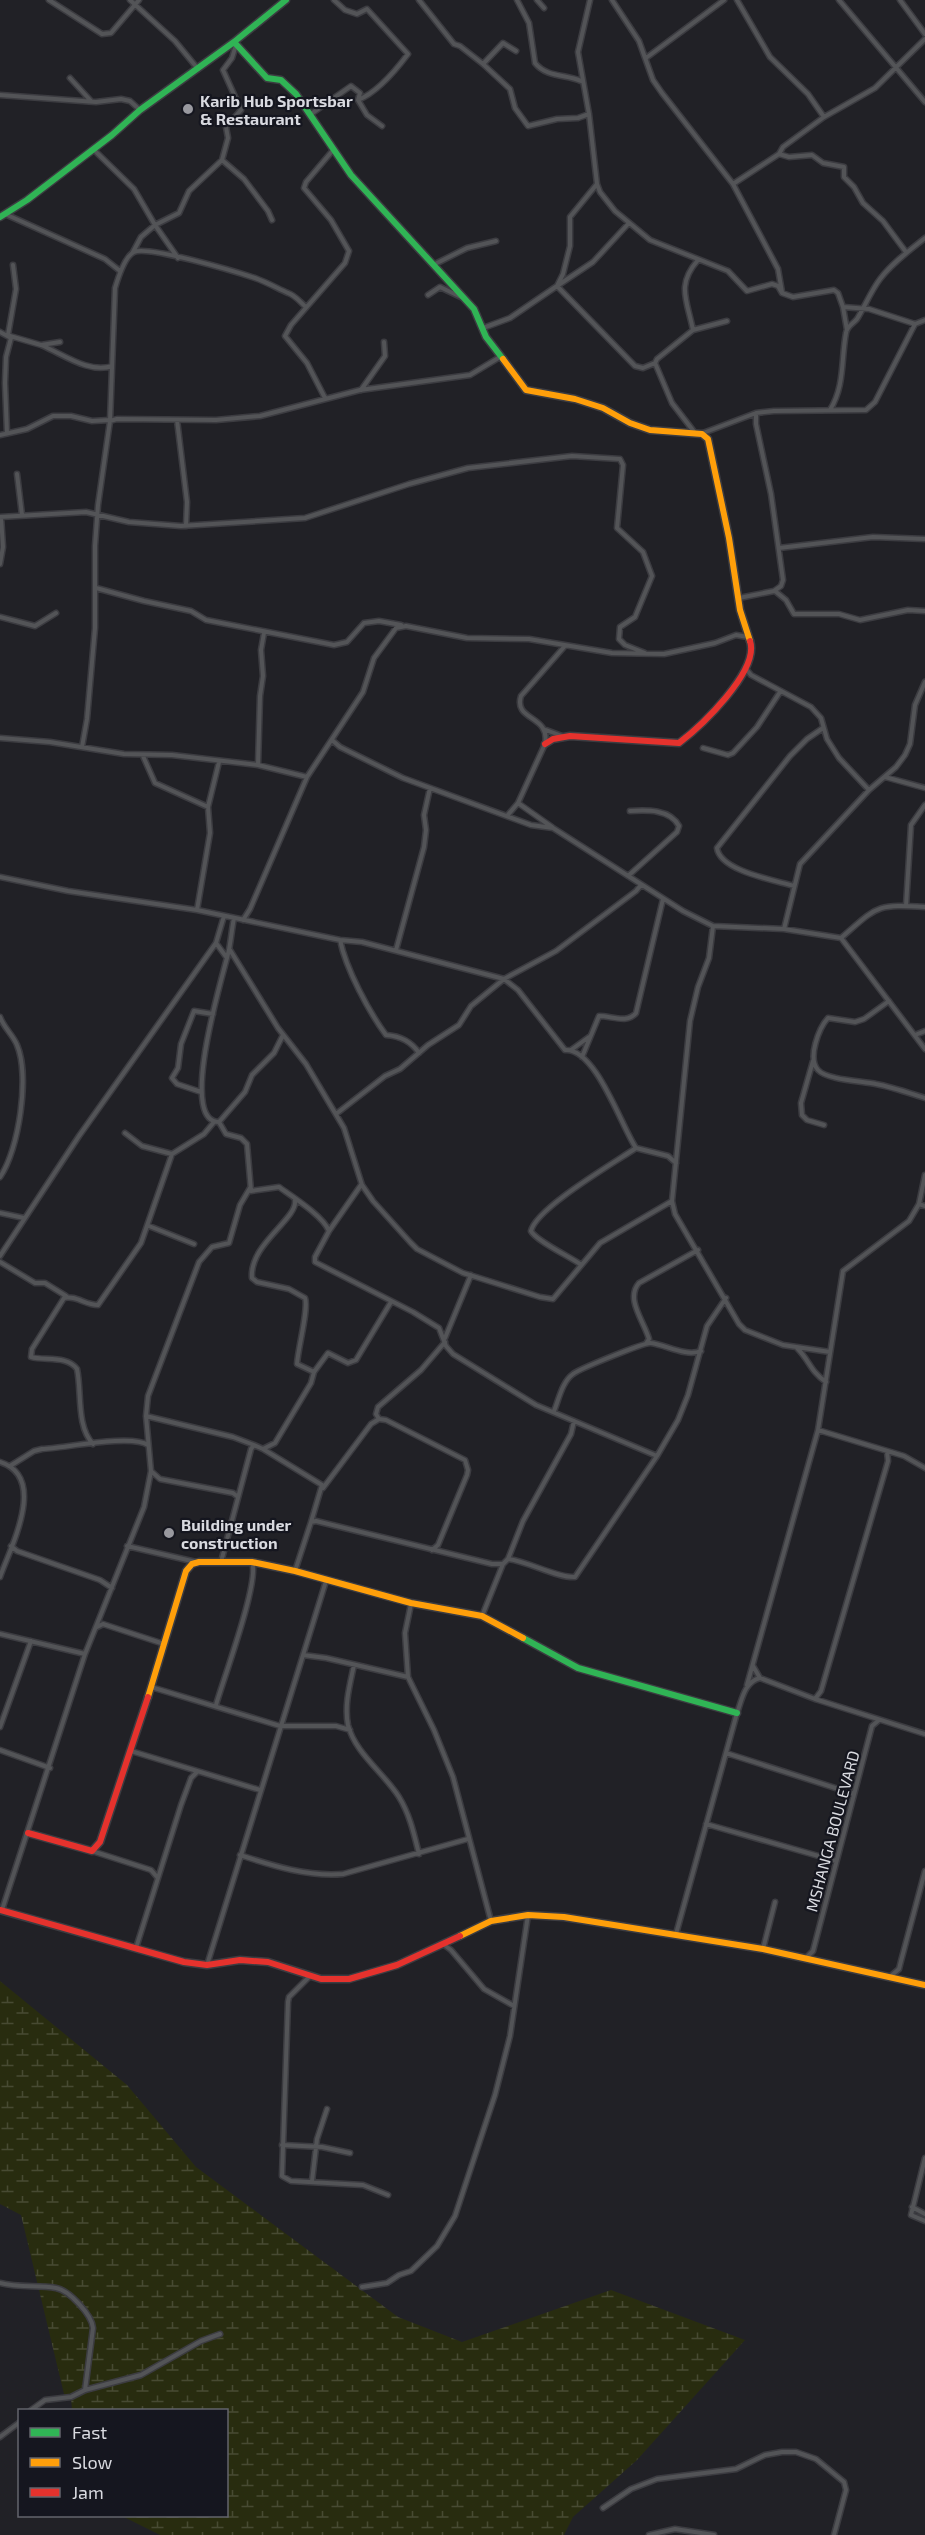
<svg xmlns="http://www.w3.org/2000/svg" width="925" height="2535" viewBox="0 0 925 2535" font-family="'Exo 2',sans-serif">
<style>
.wetland{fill:url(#wetland-marsh)}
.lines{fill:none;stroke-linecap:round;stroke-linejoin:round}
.street-casing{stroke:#3c3c41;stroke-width:7}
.fast-casing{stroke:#3c3c41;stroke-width:9}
.slow-casing{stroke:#3c3c41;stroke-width:9}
.jam-casing{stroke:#3c3c41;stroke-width:9}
.street{stroke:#535457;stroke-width:4}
.fast{stroke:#30b455;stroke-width:6}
.slow{stroke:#ff9f0a;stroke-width:6}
.jam{stroke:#e5322d;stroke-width:6}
.poi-dot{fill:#99999f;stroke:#15161f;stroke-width:2}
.labels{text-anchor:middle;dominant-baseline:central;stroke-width:4.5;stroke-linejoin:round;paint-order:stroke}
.poi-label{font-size:16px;font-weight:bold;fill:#d9dae0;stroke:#15161f;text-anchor:start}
.street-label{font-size:16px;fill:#d9dae0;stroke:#15161f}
</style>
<defs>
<pattern id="wetland-marsh" width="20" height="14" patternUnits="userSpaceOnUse" patternTransform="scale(1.5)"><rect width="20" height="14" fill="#282c0f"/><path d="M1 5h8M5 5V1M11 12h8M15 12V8" fill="none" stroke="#474a32"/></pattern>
</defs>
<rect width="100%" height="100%" fill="#212126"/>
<path class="wetland" d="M0,1981L127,2085L196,2167L398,2317L462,2342L611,2290L745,2340L637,2460L573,2517L564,2535H160L122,2516H226V2410H72L71,2398L64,2394L21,2215L0,2204Z"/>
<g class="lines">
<defs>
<path id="street" d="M49,0L102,34L111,33L139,0
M130,0L175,41L198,69
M334,0L345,10L357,14L367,9L408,54C396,70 376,93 358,100
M419,0L454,44L460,46L483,64L510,89L515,108L528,126L557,119L578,118L589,114
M517,0L529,23L535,63C547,78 566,74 581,81
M537,0L544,8
M590,0L578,52L589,114L597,184L600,192L615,211L650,240L728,271L747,291L772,284L778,286L782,293L793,297L834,290L838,293L843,307L869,309L915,324
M612,0L639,41L653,80L662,93L733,184L778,269L782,292
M737,0L770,57L808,94L824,117
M839,0L925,102
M900,0L925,34
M646,58L724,0
M483,64L503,43L516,51
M70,78L91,101
M0,95L96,102L121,99L130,101L140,110
M311,114L351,86L360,93L358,100L367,115L382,126
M93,149L134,189L155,225L178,258
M779,154L789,157L812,155L823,163L844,167V177L854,187L863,203L883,221L906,252
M222,160L244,179L268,211L272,220
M733,184L779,154L783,147L824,117L875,88L925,39
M5,214L105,259L120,271
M629,223L593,262L557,286L635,366L643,368L655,363
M133,252L141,237L155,225L179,213L189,191L222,160L228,138L226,127L241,110L223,70L232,58L236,45
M435,264L467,248L496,241
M428,295L440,287L461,297
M843,307L847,330
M483,328L510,318L557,286L563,274L570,246V217L597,184
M693,330L727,321
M0,332L11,338L6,357L5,383L7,433
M8,335L16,289L13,265
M10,336L41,345L60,342
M41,345C63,354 89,374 112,366
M361,390L385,356L384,342
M325,398L307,363L285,336L291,325L345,263L349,251L331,220L304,188L306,182L334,149
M830,410C845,386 841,359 846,333C847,326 853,324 857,319C865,306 871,291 880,279C892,263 910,250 925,238
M177,420L187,502L186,526
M110,421L115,288C118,278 125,256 134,252C147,245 237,272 255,278C266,282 277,288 288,293C295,295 301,303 306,307
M695,433L672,403L655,363L657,359L693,330C687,300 676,285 698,260
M703,433L756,413L774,411L866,410L875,402L915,324L925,320
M0,435L27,429L53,416H71L92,421L110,420
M17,474L22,515
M0,517L86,512L129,522L181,526L305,518L409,484L468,468L572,456L620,459L623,465L617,528L643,552L652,576L635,617L620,627L619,639L625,645L645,653
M779,548L873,537L925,539
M0,564L3,547L1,517
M96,588L144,601L191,611L206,620L334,645L347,642L364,623L379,621L401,625
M775,591L786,600L794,614H839L860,620L908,610L925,611
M739,598L774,591L781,586L783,580L771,494L756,424V413
M0,617L35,626L56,613
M746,669L751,675L811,707L821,718L827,739L839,758L869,790
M546,730L562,736
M0,738L50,742L124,754L172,755L258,765L307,777
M332,740L340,747L403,778L531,825L553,828L683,911L713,926L784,929L841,938C878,906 875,904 925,907
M82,747L87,719L95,628V546L98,505L110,421L117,419L216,420L260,416L360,390L470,375L500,357
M703,748L728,755L733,753L757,727L780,692
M143,756L155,783L208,807
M258,765L260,696L263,676L261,650L264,633
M885,777L925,788
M518,803L552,827
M507,816L518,803L545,744C551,715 513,721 521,696L564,647
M628,876L677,832L679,826C670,809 647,810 630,811
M0,877L68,891L197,910L340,940L362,942L504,979L518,990L565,1050C596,1048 621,1126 636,1148L668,1156L676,1163
M794,886C774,880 720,871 717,848L790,756L807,739L823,728
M906,906L911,825L925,805
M197,910L210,833L208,807L219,762
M234,918C232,928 231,939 229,950C224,972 177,1122 219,1122L226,1134L241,1138L247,1144L251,1191L279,1187C293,1197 323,1216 329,1231L315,1257V1262L413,1312L439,1328L446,1346L453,1354L536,1405L657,1456
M243,920L250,909L307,777L363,692L374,658L396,628L406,626L467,638L529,639L612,653L664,654L715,643L736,635L748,637
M713,926L709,958L698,987L690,1021L672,1201L675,1214L739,1324L745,1330L783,1345L830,1352
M784,929L800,864L869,790L896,767L905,755L910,744L915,705L925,682
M841,938L925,1049
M340,940C346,969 369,1012 386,1035C400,1036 411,1041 419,1053
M216,943L227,958
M230,950L278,1028L306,1064L344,1128L362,1185L373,1201L410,1242L417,1249L463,1273L540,1297L553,1299L600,1243L672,1201
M396,950L424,847L426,830L424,815L430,788
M889,1001L864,1019L855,1022L828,1018C819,1028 807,1058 818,1070C827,1080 862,1081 876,1084C892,1087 909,1093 925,1098
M0,1017C4,1028 13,1035 17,1045C30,1075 19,1150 0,1177
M915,1035L925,1031
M571,1050L589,1037
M582,1057L599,1016C612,1016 627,1024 636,1013L663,899
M813,1061L801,1103L802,1115L807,1120L824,1125
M201,1092L177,1084L172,1078L178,1068L181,1044L194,1011L213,1014
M336,1114L385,1076L400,1069L428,1045L459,1025L471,1006L504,979L556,951L636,891L641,885
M219,1122L245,1092L252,1075L274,1053L283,1035
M125,1133L142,1146L172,1154
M919,1204L925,1206
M0,1213L24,1218
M149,1226L194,1244
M329,1231L361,1185
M0,1256L79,1136L216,943L224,916
M0,1262L35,1283H45L66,1296
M580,1264C570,1257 535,1240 531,1231C536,1208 614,1163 636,1148
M445,1338L471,1275
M647,1342L649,1339C644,1321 625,1299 639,1283L698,1250
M797,1348C810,1361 810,1371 826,1382
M314,1372L328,1353L348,1363L356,1360L391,1302
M554,1411C559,1399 562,1382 573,1374C579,1369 645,1342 651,1343C666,1345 686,1357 701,1351
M146,1416L233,1437L254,1445
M379,1419L376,1414L378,1407L421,1370L445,1342
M818,1430L904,1456L925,1468
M93,1444C76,1426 82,1392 77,1369C67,1355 45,1361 31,1357L32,1349L64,1298C76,1295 85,1305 98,1305L141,1243L172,1154L204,1134L214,1122
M263,1449L322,1485L311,1522
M0,1462C48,1477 11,1546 0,1577
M10,1466L34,1451L42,1449C65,1448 131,1434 148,1445
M151,1471L160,1479L233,1493L238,1497
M323,1488L371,1424L379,1419L386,1420L465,1460L468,1470L467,1475L438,1545L432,1550
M11,1546L17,1551L100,1580L112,1588
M127,1546L196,1562
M508,1559L523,1521L571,1434L574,1421
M221,1562L251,1449L254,1445L263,1449L275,1443L311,1383L314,1372L297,1364C298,1348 309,1308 305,1298L289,1289L257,1282L252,1278C249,1244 298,1219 295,1200
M295,1571L311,1522L316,1521L492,1564H503L508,1559C530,1562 557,1578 575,1577L657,1456L678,1420L688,1395L707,1326L726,1298
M411,1604L405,1633L408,1677L434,1730L453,1777L491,1921
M482,1616L503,1564
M97,1627L103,1624L164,1644
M0,1634L85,1654
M303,1655L326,1658L408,1677
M354,1665C350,1684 344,1705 348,1725C355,1753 384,1773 399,1797C410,1815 414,1834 419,1854
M753,1666L760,1678
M747,1685L818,1430L843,1271L909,1221L919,1204L925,1175
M151,1687L280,1726H336L350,1730
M815,1699L821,1691L888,1461L887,1451
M216,1705C223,1680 260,1581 252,1562
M0,1727L31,1641
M0,1750L50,1768
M131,1751L260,1790
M726,1753L854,1794
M706,1824L836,1861
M92,1851L151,1870L157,1877
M240,1855C273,1866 309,1877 343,1874L468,1839
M2,1910L85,1654L144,1507L151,1471L146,1416L148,1396L199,1262L212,1247L229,1243L240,1205L250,1188
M676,1934L737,1713C742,1700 744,1682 760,1678L815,1699L925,1734
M443,1944L451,1950L484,1989L514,2006
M136,1948L181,1805L191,1778L197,1772
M763,1949L775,1902
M807,1957L813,1951L872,1726L879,1720
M207,1965L326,1581
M892,1975L899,1969L901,1961L925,1871
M310,1976L289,1997L288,2002L282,2176L291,2181L363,2185L388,2195
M282,2145L322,2147L350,2153
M925,2158L911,2215L925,2221
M312,2181L317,2139L327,2109
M912,2207L925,2214
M0,2283C19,2288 37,2285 56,2288C69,2290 92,2315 93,2328L85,2390
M362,2287L387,2283L399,2275L411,2271L437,2246L455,2216L495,2095L510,2036L528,1915
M31,2410L45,2400L71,2397L85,2390L141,2375L201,2341L220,2334
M0,2437L20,2422
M603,2508L631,2489L657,2479L736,2469L765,2455L782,2452H796L816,2459L844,2482L846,2490L834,2535
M649,2535L675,2529L714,2535"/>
<path id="fast" d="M234,42L267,78L281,80L296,94L351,175L474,309L486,337L503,359
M0,217L27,200L112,135L140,110L234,42L286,0
M523,1638L578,1668L737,1713"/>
<path id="slow" d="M503,359L526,390L575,399L603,408L630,423L650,430L702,434L708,439L729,538L740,610L750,641
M148,1697L186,1571L192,1564L199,1562H252L295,1571L411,1603L482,1616L523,1638
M460,1936L491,1921L528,1915L564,1917L763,1949L925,1985"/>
<path id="jam" d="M545,744L553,739L570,736L679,743C700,727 760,671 750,641
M28,1833L92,1851L100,1842L148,1697
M0,1910L184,1962L207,1965L240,1960L268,1962L321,1979H349L397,1965L460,1936"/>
</defs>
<use href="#street" class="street-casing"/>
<use href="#fast" class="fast-casing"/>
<use href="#slow" class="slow-casing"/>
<use href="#jam" class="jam-casing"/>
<use href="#street" class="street"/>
<use href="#fast" class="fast"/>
<use href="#slow" class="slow"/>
<use href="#jam" class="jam"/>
</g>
<g class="poi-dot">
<circle cx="188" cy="109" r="6"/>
<circle cx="169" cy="1533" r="6"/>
</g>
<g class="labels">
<g class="poi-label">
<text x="200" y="100">Karib Hub Sportsbar<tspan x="200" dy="18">&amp; Restaurant</tspan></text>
<text x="181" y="1524">Building under<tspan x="181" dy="18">construction</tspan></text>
</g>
<g class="street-label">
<text transform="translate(832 1831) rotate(-75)">MSHANGA BOULEVARD</text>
</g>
</g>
<rect x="18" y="2409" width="210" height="108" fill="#15161f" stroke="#63646c" stroke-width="1.5"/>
<rect x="30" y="2428" width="30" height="9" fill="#30b455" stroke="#63646c" stroke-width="1.5"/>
<text x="72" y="2439" font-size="18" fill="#d9dae0">Fast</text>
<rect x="30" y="2458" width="30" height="9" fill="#ff9f0a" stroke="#63646c" stroke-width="1.5"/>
<text x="72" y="2469" font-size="18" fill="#d9dae0">Slow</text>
<rect x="30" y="2488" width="30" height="9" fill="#e5322d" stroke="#63646c" stroke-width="1.5"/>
<text x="72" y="2499" font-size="18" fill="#d9dae0">Jam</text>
</svg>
